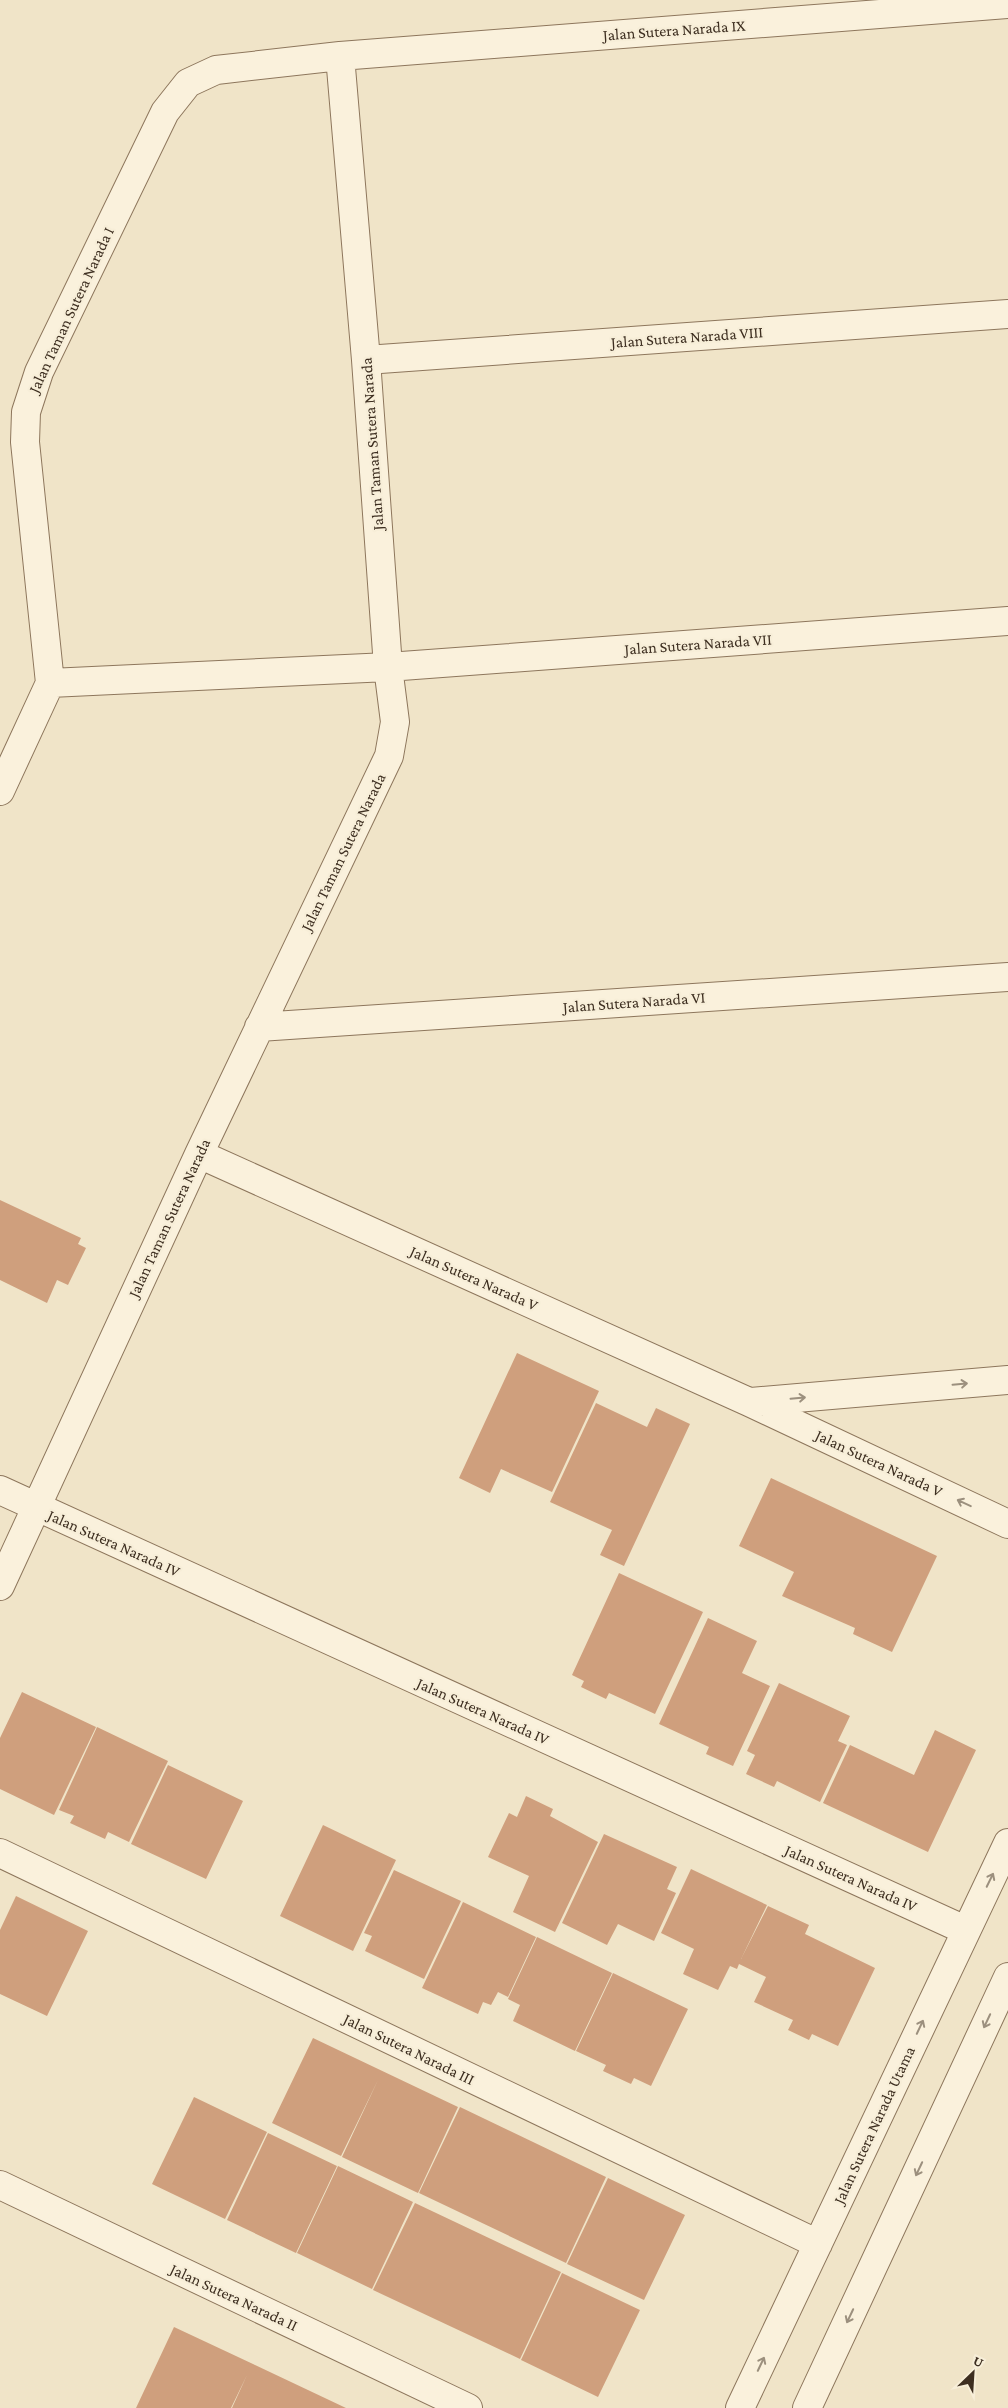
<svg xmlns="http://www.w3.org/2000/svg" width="1008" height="2408" viewBox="0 0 1008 2408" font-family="'Crimson Pro',serif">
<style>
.building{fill:#cf9f7d}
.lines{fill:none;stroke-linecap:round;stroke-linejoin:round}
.minor-casing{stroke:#8d765c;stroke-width:30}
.minor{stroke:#faf1dc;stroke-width:28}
.oneway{stroke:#9c907e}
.labels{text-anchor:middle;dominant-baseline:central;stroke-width:4.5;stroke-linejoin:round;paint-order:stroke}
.street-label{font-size:16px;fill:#3d2e20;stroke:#f7eed8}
</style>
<rect width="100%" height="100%" fill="#f0e4c8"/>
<path class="building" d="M0,1200L81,1238L78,1244L86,1248L68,1285L57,1280L47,1303L0,1280Z
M517,1353L599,1391L552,1492L501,1469L490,1493L459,1478Z
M596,1403L647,1427L656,1408L690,1424L624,1566L600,1555L612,1530L550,1502Z
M771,1478L937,1556L892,1652L853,1634L855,1628L782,1596L794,1572L739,1546Z
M619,1573L703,1612L655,1714L609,1693L606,1699L581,1687L584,1681L572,1675Z
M708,1618L757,1641L742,1673L770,1686L733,1766L706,1754L709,1747L659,1724Z
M779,1683L850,1716L838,1741L847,1745L820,1802L777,1781L774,1787L746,1774L755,1755L747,1751Z
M22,1692L96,1727L54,1815L0,1789V1738Z
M97,1727L168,1761L129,1842L108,1832L105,1839L70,1823L74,1816L59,1810Z
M935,1730L976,1750L928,1852L823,1803L850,1745L914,1775Z
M168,1765L243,1801L206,1879L131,1844Z
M526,1796L553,1809L550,1816L598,1842L555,1932L513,1912L529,1876L488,1857L509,1813L517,1817Z
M323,1825L396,1860L353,1951L280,1916Z
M604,1834L677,1867L667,1889L676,1893L654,1941L618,1924L607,1945L562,1923Z
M691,1869L767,1905L741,1959L768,1906L809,1925L805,1934L875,1968L838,2046L812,2034L809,2040L788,2030L793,2020L754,2002L766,1977L739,1964L737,1969L730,1966L718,1990L683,1974L694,1949L661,1933Z
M394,1870L461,1901L424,1979L365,1951L372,1936L364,1933Z
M16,1896L88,1931L47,2016L0,1994V1930Z
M463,1902L536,1937L508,1997L498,1992L491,2005L483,2002L478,2014L422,1988Z
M537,1937L612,1973L575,2051L513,2021L520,2005L508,1999Z
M613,1973L688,2009L651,2086L634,2078L631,2084L603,2071L606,2065L576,2051Z
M313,2038L458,2107L418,2193L342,2157L378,2080L341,2156L272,2123Z
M194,2097L267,2132L225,2219L152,2184Z
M460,2107L606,2177L566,2263L419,2193Z
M268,2133L337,2166L296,2253L227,2220Z
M338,2166L413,2202L372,2289L297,2253Z
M608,2178L685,2215L644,2300L567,2264Z
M415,2203L561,2272L520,2359L373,2290Z
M562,2273L640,2310L598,2397L521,2360Z
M174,2327L253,2364L346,2408H232L247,2375L231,2408H136Z"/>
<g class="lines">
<defs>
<path id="minor" d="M366,360L1008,314
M50,683L388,667L1008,621
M0,791L50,683L25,442L26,412L39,372L165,112L188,83L216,70L340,56L1008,4
M259,1027L1008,977
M199,1154L749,1402L1008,1524
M751,1402L1008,1380
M0,1490L965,1930
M0,1586L199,1154L389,756L395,722L388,667L366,360L340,56
M0,1853L818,2244
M0,2185L468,2408
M740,2408L1008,1843
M807,2408L1008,1977"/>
</defs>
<use href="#minor" class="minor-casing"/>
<use href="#minor" class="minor"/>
</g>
<defs><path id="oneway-shaft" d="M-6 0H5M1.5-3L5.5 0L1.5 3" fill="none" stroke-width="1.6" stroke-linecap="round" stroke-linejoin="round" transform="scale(1.25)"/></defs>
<g class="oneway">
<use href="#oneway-shaft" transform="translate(960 1384) rotate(-5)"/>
<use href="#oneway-shaft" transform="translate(798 1398) rotate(-5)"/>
<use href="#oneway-shaft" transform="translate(964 1503) rotate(-155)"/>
<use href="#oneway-shaft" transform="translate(990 1880) rotate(-64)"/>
<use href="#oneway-shaft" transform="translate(987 2021) rotate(115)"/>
<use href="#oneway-shaft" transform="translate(920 2027) rotate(-65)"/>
<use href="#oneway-shaft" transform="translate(919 2169) rotate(115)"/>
<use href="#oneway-shaft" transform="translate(850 2316) rotate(115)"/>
<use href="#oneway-shaft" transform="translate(761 2364) rotate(-65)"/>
</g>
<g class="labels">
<g class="street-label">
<text transform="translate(674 30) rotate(-4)">Jalan Sutera Narada IX</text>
<text transform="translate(71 310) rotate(-65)">Jalan Taman Sutera Narada I</text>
<text transform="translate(687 337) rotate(-4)">Jalan Sutera Narada VIII</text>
<text transform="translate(372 444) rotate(-94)">Jalan Taman Sutera Narada</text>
<text transform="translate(698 644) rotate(-4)">Jalan Sutera Narada VII</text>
<text transform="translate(343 852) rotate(-64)">Jalan Taman Sutera Narada</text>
<text transform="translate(634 1002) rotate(-4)">Jalan Sutera Narada VI</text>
<text transform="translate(169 1218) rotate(-65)">Jalan Taman Sutera Narada</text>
<text transform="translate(474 1278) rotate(24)">Jalan Sutera Narada V</text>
<text transform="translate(879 1463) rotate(25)">Jalan Sutera Narada V</text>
<text transform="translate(114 1543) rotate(24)">Jalan Sutera Narada IV</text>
<text transform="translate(483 1711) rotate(24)">Jalan Sutera Narada IV</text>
<text transform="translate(851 1878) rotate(24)">Jalan Sutera Narada IV</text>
<text transform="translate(409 2049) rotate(26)">Jalan Sutera Narada III</text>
<text transform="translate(874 2125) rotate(-65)">Jalan Sutera Narada Utama</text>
<text transform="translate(234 2297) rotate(25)">Jalan Sutera Narada II</text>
</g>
</g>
<g transform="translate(973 2373) rotate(25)" stroke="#f7eed8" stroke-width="4" paint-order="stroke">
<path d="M0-4L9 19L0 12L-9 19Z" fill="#3d2e20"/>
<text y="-8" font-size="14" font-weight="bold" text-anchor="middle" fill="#3d2e20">U</text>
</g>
</svg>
